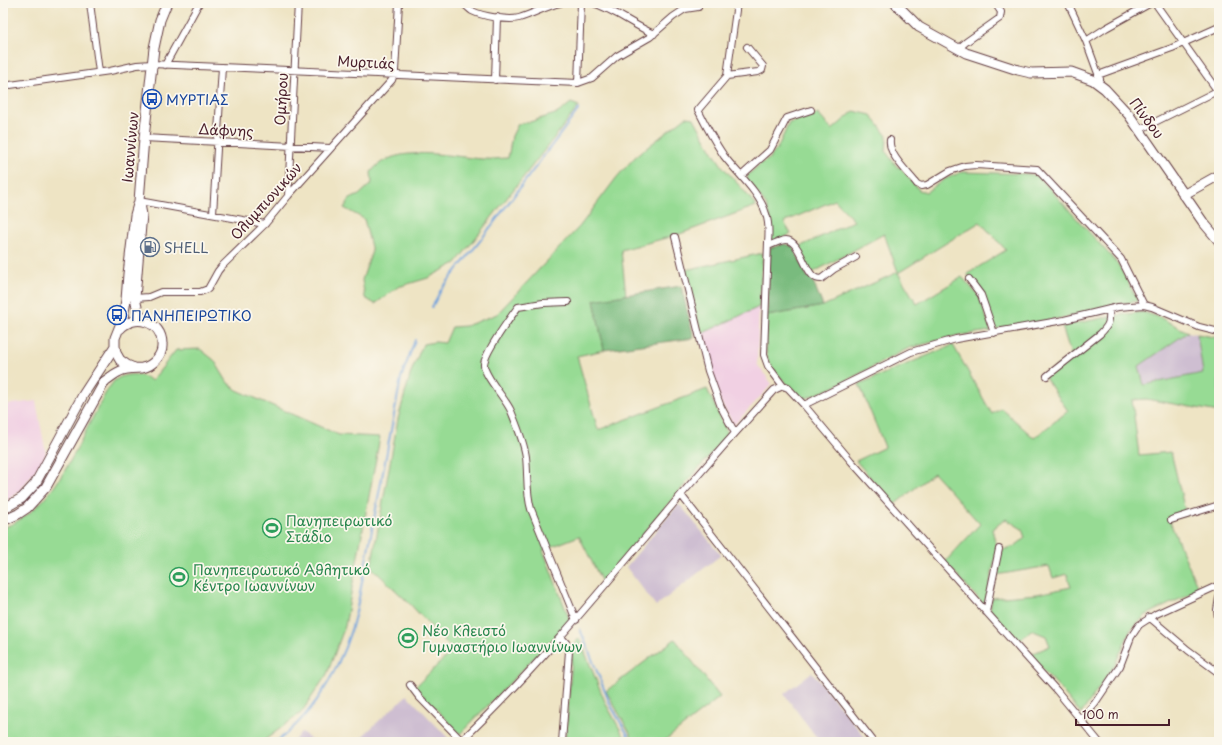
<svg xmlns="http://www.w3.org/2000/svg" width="1222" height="745" viewBox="0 0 1222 745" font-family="'Playpen Sans',sans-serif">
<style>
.built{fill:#f1d0e3}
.industrial{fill:#cebed1}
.green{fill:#97db94;stroke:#707d60}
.forest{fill:#79bb7e;stroke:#626d54}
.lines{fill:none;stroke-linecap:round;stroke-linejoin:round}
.stream{stroke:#71a3dc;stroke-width:2}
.street-casing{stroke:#633d42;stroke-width:8}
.secondary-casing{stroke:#633d42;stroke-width:11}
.street{stroke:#fff;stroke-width:6}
.secondary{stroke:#fff;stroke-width:9}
.labels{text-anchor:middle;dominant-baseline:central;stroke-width:3.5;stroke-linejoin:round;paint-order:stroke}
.street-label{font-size:14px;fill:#4a1f2b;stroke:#fbf7ec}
.transit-label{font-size:14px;fill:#164399;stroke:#fbf7ec;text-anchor:start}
.service-label{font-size:14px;fill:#4e5e75;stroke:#fbf7ec;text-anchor:start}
.leisure-label{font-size:14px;fill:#27864d;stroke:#fbf7ec;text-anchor:start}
</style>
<rect width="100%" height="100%" fill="#fbf7ec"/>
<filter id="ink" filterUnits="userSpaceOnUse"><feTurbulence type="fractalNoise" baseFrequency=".025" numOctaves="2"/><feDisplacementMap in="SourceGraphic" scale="8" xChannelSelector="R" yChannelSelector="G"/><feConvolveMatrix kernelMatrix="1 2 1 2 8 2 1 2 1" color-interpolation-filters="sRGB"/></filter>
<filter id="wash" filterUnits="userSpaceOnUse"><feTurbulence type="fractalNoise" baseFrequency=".012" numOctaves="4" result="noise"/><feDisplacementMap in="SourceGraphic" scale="16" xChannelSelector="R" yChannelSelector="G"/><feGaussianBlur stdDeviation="0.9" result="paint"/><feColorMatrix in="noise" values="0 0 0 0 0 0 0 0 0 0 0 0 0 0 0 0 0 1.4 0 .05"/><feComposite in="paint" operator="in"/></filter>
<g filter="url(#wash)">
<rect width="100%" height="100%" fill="#eee4c4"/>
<path class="built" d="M759,307L757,364L772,384L734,425L721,403L708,365L701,334Z
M36,401L46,454L37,468L19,492L3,504V405Z"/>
<path class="industrial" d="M1188,332L1197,334L1203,373L1144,385L1139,366Z
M678,505L681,506L721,555L656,606L626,567Z
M812,672L869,742H820L784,694Z
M407,695L448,738L444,742H356Z
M302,732L314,742H292Z"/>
<path class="green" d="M571,103L579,106L456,263L428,278L398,287L375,304L365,298L362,280L372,251L364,219L344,208L350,199L359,195L372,183L371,172C393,142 451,157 483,159C491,160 500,158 508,158L512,136L518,124L530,122L558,113Z
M854,111L871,115L887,136L886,152L898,168L900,167L919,190L926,192L945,179L962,172L1029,174L1039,177L1118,264L1138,301L1114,305L1074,316L995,329L983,294L967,274L1006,250L980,222L898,273L917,304L962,277L979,296L991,331L955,336L909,348L834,387L804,399C795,392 771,370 768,360C764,346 766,330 767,316L823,306L898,272L884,234L810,274L799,247L854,221L835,200L784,222L791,234L771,243L770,219L766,205L747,180L748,175L760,164L769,159L777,149L789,123L818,114L832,130Z
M686,117L694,118C703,135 712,152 723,167C734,180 746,192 756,206L677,235L621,250L626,295L594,300L604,350L577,356L598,430L707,389L728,434L602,582L579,536L543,550L570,621L460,734L415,687L453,650L409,603L371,567L398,419L411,372L423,344L435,342L445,343L452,327L466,326L497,314L580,226L617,177L635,157Z
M763,253L759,307L701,334L685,270Z
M1143,312L1159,317L1188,332L1139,366L1144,385L1203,373L1197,334L1219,338V412L1146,399L1132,400L1139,455L1171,452L1186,515L1169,520L1199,590L1146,615L1131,629L1115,664L1081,714L1059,687L1029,655L1050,646L1046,636L1031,630L1018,642L990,610L992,598L1037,594L1071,587L1067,574L1053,578L1049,566L996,575L1002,550L1015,546L1025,538L1022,529L1006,519L992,529L997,549L987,597L984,605L945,562L980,524L934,473L894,505L856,461L885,447L859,384L953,345L992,414L1001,408L1034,438L1068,411L1044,376L1071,355L1062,326L1119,315Z
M200,349L214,360L228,383L237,390L339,435L380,437L345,626L327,674L301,713L262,742H3V528C53,509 72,456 95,413C101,402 106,390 114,381C125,372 141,373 152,381L154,378L176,350Z
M579,638L606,704L627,742H565L573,646Z
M675,639L720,697L663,742H635L606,691Z"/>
<path class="forest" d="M784,244L793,246L807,276L812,279L823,306L767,316L770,248Z
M681,286L694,338L604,350L594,300Z"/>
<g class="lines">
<path class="stream" d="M432,307L441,290L480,241L579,109
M580,629L610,704L632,742
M276,742C319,710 345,660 357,608L401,378L415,340"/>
</g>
</g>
<g filter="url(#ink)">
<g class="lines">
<defs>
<path id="street" d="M90,3L99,72
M463,3C466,6 469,9 472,11C482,16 508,21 519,18C533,14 546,6 560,3
M593,3C615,10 633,25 654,34
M1068,3L1086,41L1100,79
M1155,3L1219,93
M1086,41L1106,28L1151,3
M747,47L763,66L762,70L758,72L727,76L698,110C706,126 714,141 724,156C737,173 760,193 766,214C769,223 769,232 768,242L764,355L768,366L783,386
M958,49L966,42L1000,18L1001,12L995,3
M165,65L199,3
M1098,75L1172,48L1219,27
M727,76L737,3
M495,80L497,17
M578,83L581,3
M3,86L110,71L137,65L152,64L578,83L592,78L617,56L650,37L673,17L685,9L698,7
M1139,130L1219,90
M144,138L330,148
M890,140C888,155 908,172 917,184L921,186L927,185L950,171L965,166L976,165L1037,169L1121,259L1144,305
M741,176L770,150L787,118L811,110
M288,196L298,3
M139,201L265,224
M213,214L222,67
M675,237L708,371L721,407L735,433
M768,246C774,244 780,240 786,240C799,240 804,268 813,276C815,278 818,279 821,279L834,269L856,257
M969,279L981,295L994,333
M135,298L149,297L161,292H200L208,289L218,271L222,266L265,224L288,196L392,80L395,71L399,3
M568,302L543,303L518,307C510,318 485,352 484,364C483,375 506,399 511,411C517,426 524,442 526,457C528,475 526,492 531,509L576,620
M1047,376L1100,334C1109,325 1110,322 1109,309
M804,405L911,352L956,339L1064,320L1118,307L1144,305L1152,307L1199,327L1219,332
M681,495L874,742
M1171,520L1219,505
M1219,598L1217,610L1219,625
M986,612L999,549
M1149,617L1188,650L1219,673
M561,637L568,645L569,651L562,742
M410,685L419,697L462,741
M1081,719L1095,703L1120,666L1131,637L1139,625L1156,614L1219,585
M460,742C540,666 609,580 680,496C711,460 742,425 774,390L783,386L788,388L804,405L851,461L1057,691L1099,742"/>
<path id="secondary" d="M895,3L919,27L966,53L1018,70L1031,73L1071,72L1093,80L1105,89L1129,115L1203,222L1219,241
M1183,195L1219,175
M140,204L142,215L141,225L135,298L138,312L144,321
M134,368L127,365L120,360L116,353L115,346V338L123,318L126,300L128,274L135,215L139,201L144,138L154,48L160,20L167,3
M3,509L22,498L35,484L83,395L115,346
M3,521L18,514L27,508L46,487L105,381C111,377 116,372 123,370C130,368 136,368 142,368C153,366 163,355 162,344C162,321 134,313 120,329"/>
</defs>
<use href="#street" class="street-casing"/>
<use href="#secondary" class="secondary-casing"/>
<use href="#street" class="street"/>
<use href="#secondary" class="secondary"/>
</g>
</g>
<defs>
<symbol id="bus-ring" viewBox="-11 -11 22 22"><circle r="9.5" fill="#fbf7ec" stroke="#1a4fb4" stroke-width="1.5"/><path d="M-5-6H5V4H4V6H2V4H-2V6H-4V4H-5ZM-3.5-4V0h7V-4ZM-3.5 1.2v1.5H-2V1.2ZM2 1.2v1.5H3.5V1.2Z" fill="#1a4fb4"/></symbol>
<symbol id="fuel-ring" viewBox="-11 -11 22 22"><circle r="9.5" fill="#fbf7ec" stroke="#5c6f8a" stroke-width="1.5"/><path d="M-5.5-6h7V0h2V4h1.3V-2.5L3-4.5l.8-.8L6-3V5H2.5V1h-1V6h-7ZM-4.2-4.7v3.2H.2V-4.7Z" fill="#5c6f8a"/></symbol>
<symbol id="stadium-ring" viewBox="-11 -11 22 22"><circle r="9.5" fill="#fbf7ec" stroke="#2e9e5b" stroke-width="1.5"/><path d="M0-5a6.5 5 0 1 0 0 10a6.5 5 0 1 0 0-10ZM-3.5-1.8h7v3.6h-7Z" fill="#2e9e5b"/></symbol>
</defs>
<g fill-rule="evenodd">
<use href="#bus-ring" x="141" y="88" width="22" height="22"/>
<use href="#fuel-ring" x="139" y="236" width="22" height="22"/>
<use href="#bus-ring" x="106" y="304" width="22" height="22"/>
<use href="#stadium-ring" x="261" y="517" width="22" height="22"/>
<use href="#stadium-ring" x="168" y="566" width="22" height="22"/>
<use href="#stadium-ring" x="397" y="627" width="22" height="22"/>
</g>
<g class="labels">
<g class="street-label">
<text transform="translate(366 62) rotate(3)">Μυρτιάς</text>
<text transform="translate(281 99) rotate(-87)">Ομήρου</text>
<text transform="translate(1147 118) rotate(53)">Πίνδου</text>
<text transform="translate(226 130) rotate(3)">Δάφνης</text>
<text transform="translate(130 147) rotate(-85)">Ιωαννίνων</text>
<text transform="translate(266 201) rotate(-48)">Ολυμπιονικών</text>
</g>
<g class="transit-label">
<text x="166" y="99">ΜΥΡΤΙΑΣ</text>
<text x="131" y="315">ΠΑΝΗΠΕΙΡΩΤΙΚΟ</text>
</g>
<g class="service-label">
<text x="164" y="247">SHELL</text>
</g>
<g class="leisure-label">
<text x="286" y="520">Πανηπειρωτικό<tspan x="286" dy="16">Στάδιο</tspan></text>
<text x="193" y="569">Πανηπειρωτικό Αθλητικό<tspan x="193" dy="16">Κέντρο Ιωαννίνων</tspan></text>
<text x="422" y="630">Νέο Κλειστό<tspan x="422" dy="16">Γυμναστήριο Ιωαννίνων</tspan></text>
</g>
</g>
<rect width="1222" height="745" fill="none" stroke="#fbf7ec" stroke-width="16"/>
<path d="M1076 719v6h93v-6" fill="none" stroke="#4a1f2b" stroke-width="2"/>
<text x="1082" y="719" font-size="12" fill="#4a1f2b" stroke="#fbf7ec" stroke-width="3" paint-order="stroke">100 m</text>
</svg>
